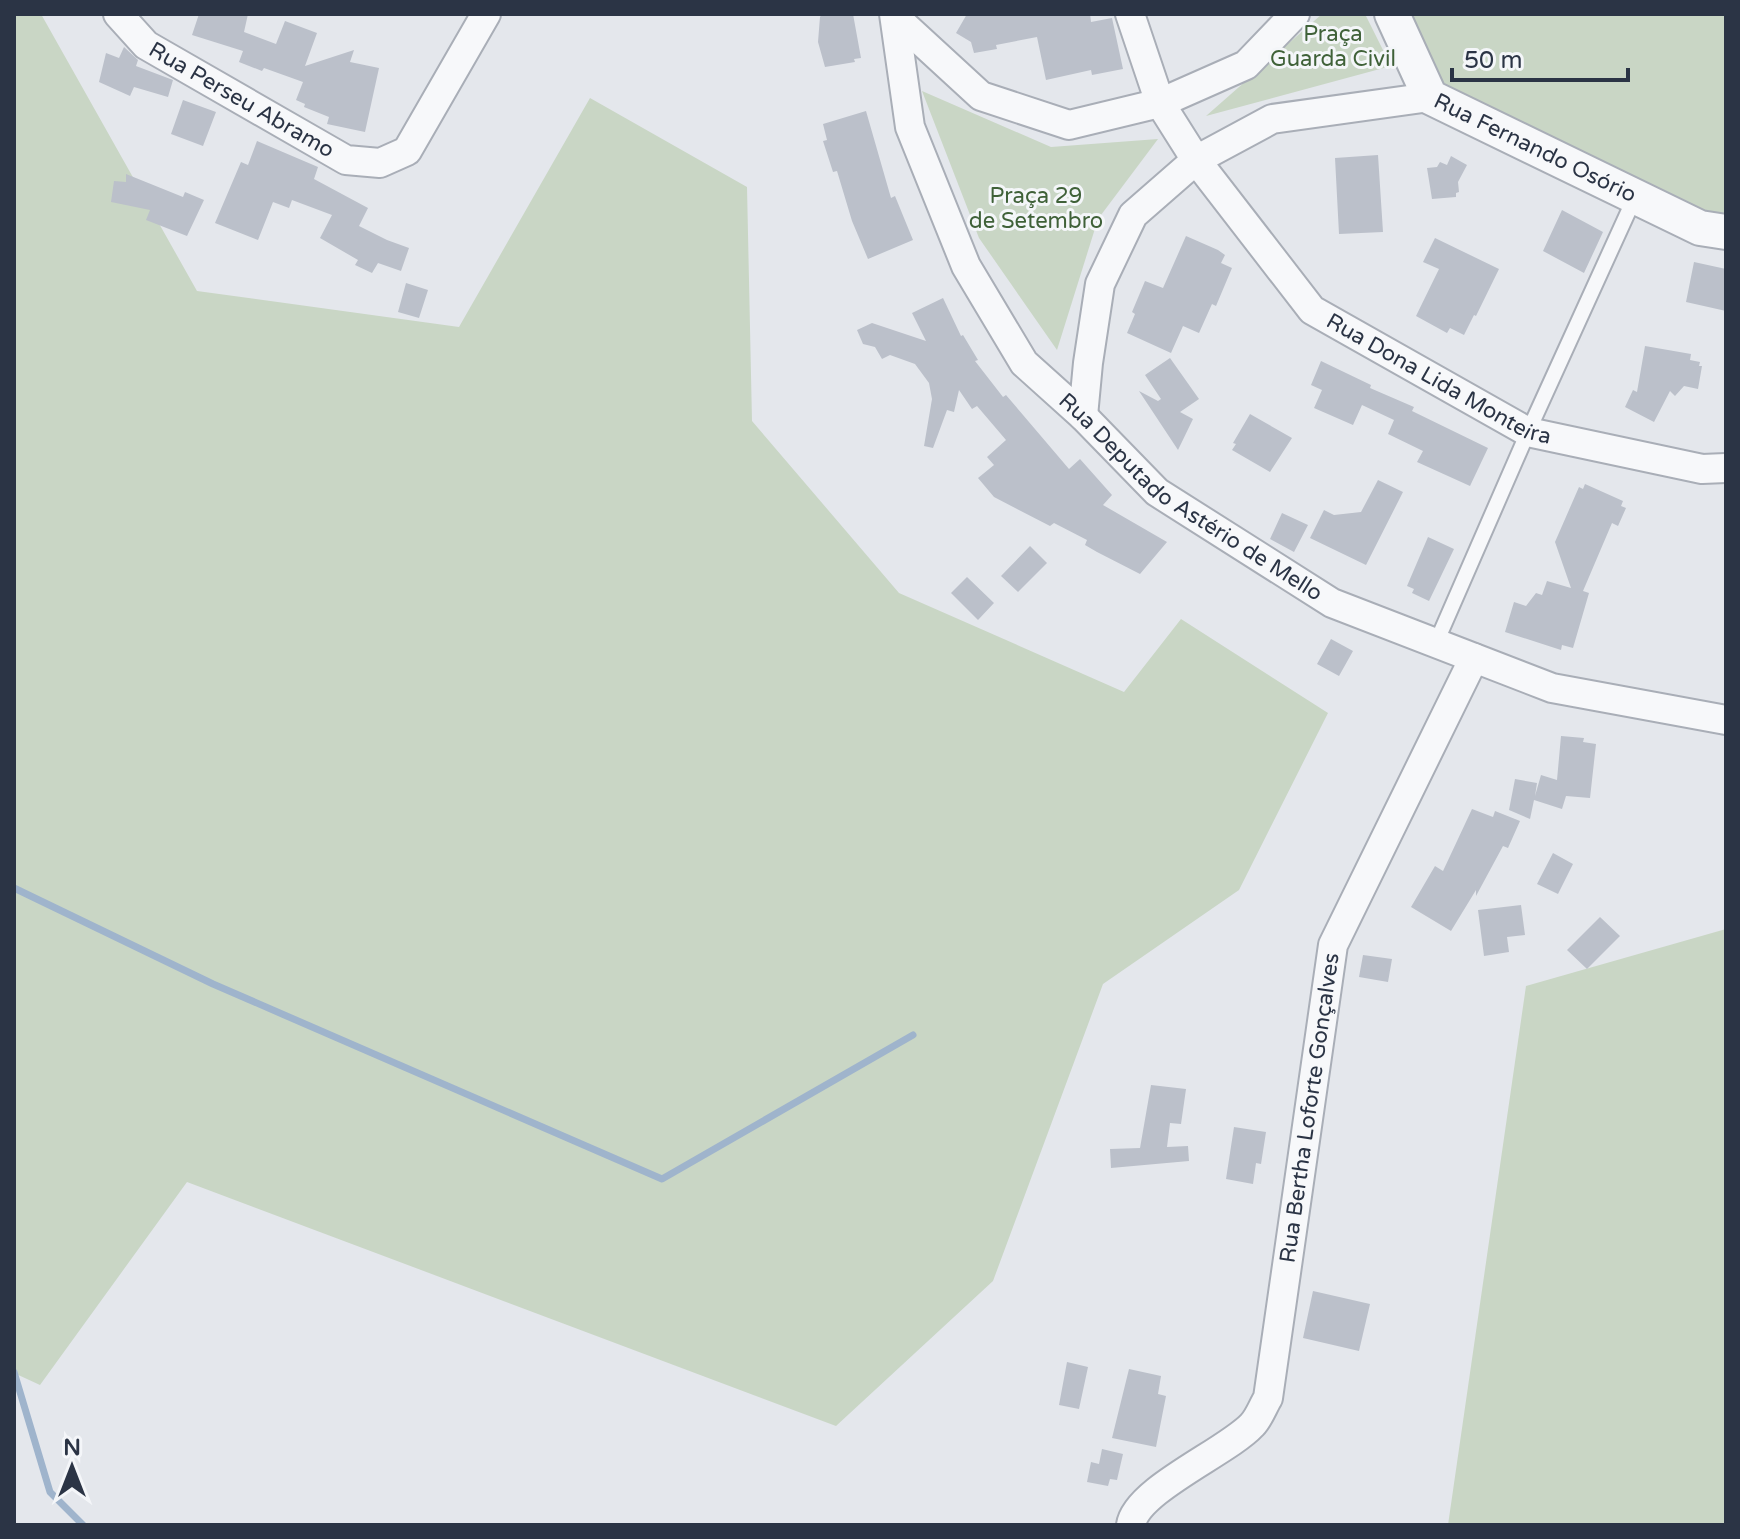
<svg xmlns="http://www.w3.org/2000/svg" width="1740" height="1539" viewBox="0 0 1740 1539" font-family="'Varela Round',sans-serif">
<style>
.green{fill:#c9d6c5}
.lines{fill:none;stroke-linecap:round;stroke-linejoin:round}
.stream{stroke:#9fb4cc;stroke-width:7}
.building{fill:#bbc0ca}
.service-casing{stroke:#a9aeb7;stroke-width:18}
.minor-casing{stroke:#a9aeb7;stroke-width:32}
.tertiary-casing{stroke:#a9aeb7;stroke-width:38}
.service{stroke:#f7f8fa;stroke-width:14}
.minor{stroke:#f7f8fa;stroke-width:28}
.tertiary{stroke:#f7f8fa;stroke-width:34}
.labels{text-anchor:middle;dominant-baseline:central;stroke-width:6;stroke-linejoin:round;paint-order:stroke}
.park-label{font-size:22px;fill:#3f6138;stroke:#f4f6f9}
.street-label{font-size:22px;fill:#2b3445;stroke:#f4f6f9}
</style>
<rect width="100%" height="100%" fill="#e4e7ec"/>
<path class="green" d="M14,14H41L197,291L459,327L590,98L747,187L752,421L899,593L1124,692L1181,619L1328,713L1239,890L1103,984L993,1281L836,1426L187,1182L40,1385L14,1373Z
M1322,14H1365L1391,66L1206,116Z
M1411,14H1726V214L1705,212L1445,89Z
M922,91L1051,147L1158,139L1098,219L1057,350L979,238Z
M1726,929V1525H1448L1526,986Z"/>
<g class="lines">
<path class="stream" d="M14,888L213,984L662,1179L913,1035
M14,1372L50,1492L83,1525"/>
</g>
<path class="building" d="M199,14H248L244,32L276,44L285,21L317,33L305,66L354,50L350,62L379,68L365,132L327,124L329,117L304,107L305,104L296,100L303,82L264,68L262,71L239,62L243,51L192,35Z
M822,14H853L861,58L854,59L855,62L825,67L818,42L820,17Z
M967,14H1090L1091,22L1112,18L1123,69L1092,75L1091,70L1046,80L1037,37L996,45L997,49L974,53L971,42L956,33Z
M124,47L138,60L136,66L173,80L168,97L134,87L130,96L99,82L106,53L119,58Z
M183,100L216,112L203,146L171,134Z
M866,111L891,198L895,196L913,240L868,259L852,221L837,171L833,172L823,141L827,140L823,124Z
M257,141L318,167L314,179L368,208L359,226L387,240L409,248L401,271L378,263L372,273L355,265L358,260L320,238L332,215L292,200L289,208L273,202L258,240L215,223L241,162L248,165Z
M1378,155L1383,232L1339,234L1335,158Z
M1451,156L1467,165L1458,182L1459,192L1456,193V197L1432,199L1427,168L1437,167L1440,162L1447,165Z
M126,174L183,197L185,192L204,200L187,236L146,220L150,210L111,202L114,181L126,182Z
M1562,210L1603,232L1584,273L1543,251Z
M1186,236L1218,250L1225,255L1221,263L1232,268L1216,306L1212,304L1199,333L1183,326L1171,353L1127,333L1135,314L1132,312L1145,281L1163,288Z
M1435,238L1499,269L1476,316L1474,315L1464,335L1450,328L1447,333L1416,316L1439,269L1423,262Z
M1694,262L1726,269V311L1686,302Z
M406,283L428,290L419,318L398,312Z
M943,298L961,336L963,335L978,360L975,361L1003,397L1006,395L1069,469L1080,459L1112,495L1103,505L1167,542L1140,574L1097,552L1085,545L1087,540L1054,523L1050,526L994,497L978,478L994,465L987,457L1006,440L977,406L972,409L959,390L954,412L947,410L933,448L924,446L932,399L929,383L915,364L890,355L882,359L875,347L863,344L857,330L872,323L926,341L912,313Z
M1645,346L1691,354L1690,360L1700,362L1699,366H1702L1698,389L1684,386L1675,396L1670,391L1654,422L1625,407L1633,390L1637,392Z
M1170,358L1199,399L1180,412L1193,419L1178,450L1139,391L1158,401L1161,399L1145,375Z
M1321,361L1371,385L1370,388L1414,407L1412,411L1488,448L1470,486L1417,462L1423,451L1388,434L1394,420L1362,405L1353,425L1314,408L1322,390L1311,385Z
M1250,414L1292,438L1270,472L1232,450L1236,444L1233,443Z
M1378,480L1403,492L1366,565L1310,538L1324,510L1334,515L1361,512Z
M1585,484L1623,501L1621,506L1626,508L1618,526L1612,523L1583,591L1589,593L1573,648L1562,645L1561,650L1505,632L1514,602L1526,606L1536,593L1542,595L1547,581L1571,588L1555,542L1579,487L1583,489Z
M1282,513L1308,525L1294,552L1270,539Z
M1428,537L1454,549L1429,601L1412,593L1414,589L1407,586Z
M1030,546L1047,563L1018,592L1001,576Z
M967,577L994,603L978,620L951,593Z
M1331,639L1353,651L1339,676L1317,664Z
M1561,736L1584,738L1583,742L1596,744L1590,798L1566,796L1562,809L1534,800L1530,819L1509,810L1515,779L1537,783L1535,796L1541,775L1557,780Z
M1472,809L1493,817L1495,811L1520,821L1508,848L1503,846L1476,896V890L1451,931L1411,907L1435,866L1443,871Z
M1553,853L1573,864L1558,894L1537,884Z
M1521,905L1525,935L1507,937L1509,952L1484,956L1478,910Z
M1600,917L1620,936L1587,969L1567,950Z
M1363,955L1392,959L1388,982L1359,977Z
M1151,1085L1186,1089L1181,1124L1170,1123L1167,1147L1188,1146L1189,1161L1111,1168L1110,1149L1140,1148Z
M1234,1127L1266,1132L1261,1164L1256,1163L1253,1184L1226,1179Z
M1313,1291L1370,1304L1359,1351L1303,1338Z
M1067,1362L1088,1367L1079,1409L1059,1405Z
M1129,1369L1161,1376L1158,1394L1166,1396L1156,1447L1112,1438Z
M1102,1449L1123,1454L1117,1480L1110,1479L1108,1486L1087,1482L1091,1462L1099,1464Z"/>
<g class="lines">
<defs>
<path id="service" d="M1436,643L1528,432L1635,197"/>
<g id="minor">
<path id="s1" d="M118,14L146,45L346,160L380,163L407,151L486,14"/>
<path id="s2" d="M894,14L910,127L966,266L1024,363L1083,416L1157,492L1332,603L1552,688L1726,720"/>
<path id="s3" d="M1130,14L1160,103L1196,160L1312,310L1528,432L1702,469L1726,468"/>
<path d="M895,17L981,96L1069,125L1160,103L1246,65L1295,14"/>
<path d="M1083,416L1088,363L1100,284L1133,215L1196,160L1272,119L1430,97"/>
<path id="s4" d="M1131,1525C1136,1490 1227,1452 1252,1425C1259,1418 1263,1406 1268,1398L1333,945L1474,658"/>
</g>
<g id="tertiary">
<path id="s5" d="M1392,14L1430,97L1700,228L1726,232"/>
</g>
</defs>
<use href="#service" class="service-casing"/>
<use href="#minor" class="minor-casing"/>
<use href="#tertiary" class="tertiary-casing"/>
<use href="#service" class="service"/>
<use href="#minor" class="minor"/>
<use href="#tertiary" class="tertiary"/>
</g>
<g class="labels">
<g class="park-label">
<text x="1333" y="34">Praça<tspan x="1333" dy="25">Guarda Civil</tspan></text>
<text x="1036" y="196">Praça 29<tspan x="1036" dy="25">de Setembro</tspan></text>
</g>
<g class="street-label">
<text stroke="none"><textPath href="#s1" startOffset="152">Rua Perseu Abramo</textPath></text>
<text stroke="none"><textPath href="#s5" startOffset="208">Rua Fernando Osório</textPath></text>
<text stroke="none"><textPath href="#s3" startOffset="496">Rua Dona Lida Monteira</textPath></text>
<text stroke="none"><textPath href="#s2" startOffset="592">Rua Deputado Astério de Mello</textPath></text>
<text stroke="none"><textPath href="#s4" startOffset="484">Rua Bertha Loforte Gonçalves</textPath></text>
</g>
</g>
<rect width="1740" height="1539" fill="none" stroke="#2b3445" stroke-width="32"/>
<g transform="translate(72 1467)" stroke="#f4f6f9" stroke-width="6" paint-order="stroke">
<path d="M0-6L14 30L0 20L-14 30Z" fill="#2b3445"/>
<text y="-12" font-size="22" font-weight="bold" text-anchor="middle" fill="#2b3445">N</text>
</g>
<path d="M1452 68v12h176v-12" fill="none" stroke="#2b3445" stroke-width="4"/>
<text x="1464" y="68" font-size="24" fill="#2b3445" stroke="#f4f6f9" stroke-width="6" paint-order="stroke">50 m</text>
</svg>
